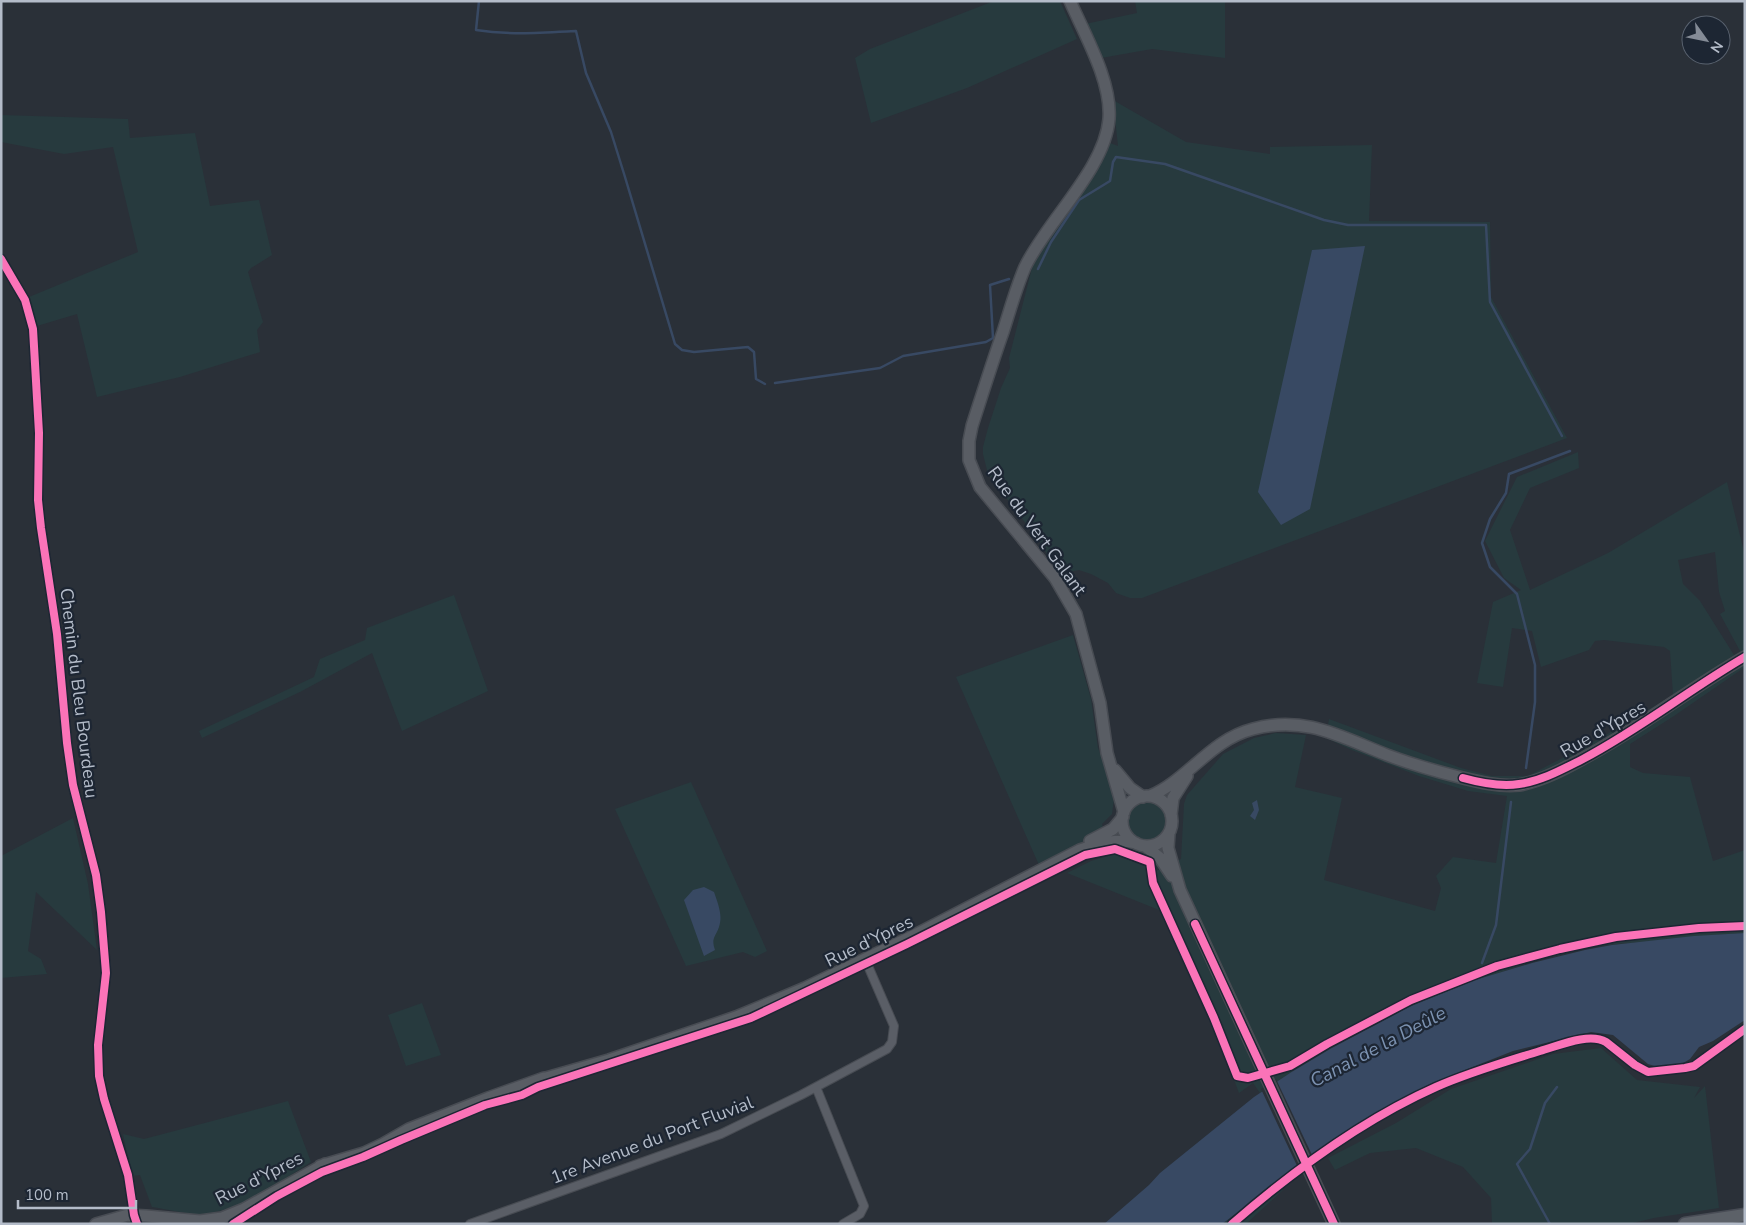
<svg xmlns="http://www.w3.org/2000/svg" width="1746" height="1225" viewBox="0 0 1746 1225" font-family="'Nunito Sans',sans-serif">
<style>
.green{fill:#273a3e;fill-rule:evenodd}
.water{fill:#384963}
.pier{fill:#2a3038}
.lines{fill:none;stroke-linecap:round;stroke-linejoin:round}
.stream{stroke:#384963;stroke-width:2.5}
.street-casing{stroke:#484c53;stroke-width:10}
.secondary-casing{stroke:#484c53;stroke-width:14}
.primary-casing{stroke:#484c55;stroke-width:15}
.street{stroke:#5a5e66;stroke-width:8}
.secondary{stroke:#595d64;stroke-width:11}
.primary{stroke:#5c6168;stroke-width:12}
.cycleway-casing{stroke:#1d2633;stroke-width:11}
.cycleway{stroke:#fb73b8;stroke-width:8}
.labels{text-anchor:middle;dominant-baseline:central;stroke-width:4.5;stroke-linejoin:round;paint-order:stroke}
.street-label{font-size:18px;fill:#b4bcc9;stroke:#1d2633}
.water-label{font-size:19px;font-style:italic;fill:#7c92b1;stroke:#1d2633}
</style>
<rect width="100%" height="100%" fill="#2a3038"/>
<path class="green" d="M994,1H1060L1077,39L967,88L871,123L855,58L870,49Z
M1135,1H1225V58L1152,49L1101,58L1085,24L1137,13Z
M1113,100L1186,142L1270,154V147L1372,145L1369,221L1490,222L1491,297L1567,438L1142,598H1130L1116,593L1108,583L1091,574L1079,570L1062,574L1048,557L1043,546L988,474L983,454V447L988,428L1001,388L1010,368L1009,358L1034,260L1110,143L1118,146Z
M1,115L128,119L130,138L195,133L210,206L259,200L272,255L251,268L248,272L263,322L257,330L260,352L180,377L97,397L77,314L37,326L29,297L138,252L113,147L64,154L1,142Z
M1578,452L1579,468L1530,488L1510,530L1530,590L1608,553L1727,482L1745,556V667L1674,716L1630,744V767L1643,773L1690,777L1713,861L1745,850V933C1712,935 1680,938 1647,942C1634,943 1622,943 1609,945C1483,967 1366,1021 1260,1093L1253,1083L1239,1093L1215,1029L1164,912L1067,873L1091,861L1115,854L1156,871L1181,859L1184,804L1187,795L1223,754L1254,738L1276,733L1306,735L1295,787L1342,798L1324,880L1435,911L1441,888L1436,876L1453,857L1496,863L1507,796L1468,791L1419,776L1352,750L1326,738L1329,719L1461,768L1492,776H1528L1604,736L1673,695L1670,651L1664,647L1604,640L1595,641L1589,650L1541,667L1532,631L1512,628L1503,687L1477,683L1493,602L1521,590L1504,578L1485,541L1517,477ZM1715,552L1719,592L1725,611L1720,614L1740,651L1734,655L1700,601L1683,584L1678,560Z
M454,595L488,691L402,731L372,653L300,692L202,738L199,731L314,677L320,659L365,640L367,628Z
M1073,635L1091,699L1098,748L1115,791L1112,814L1102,824L1104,831L1039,865L956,677Z
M691,782L767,951L755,957L743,952L686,966L615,809Z
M1128 821a20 20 0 1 1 40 0a20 20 0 1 1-40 0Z
M73,818L88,884L97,950L36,892L28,951L41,959L47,974L1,978V856Z
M422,1003L441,1055L406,1066L388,1015Z
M1601,1048L1637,1080L1700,1087L1694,1098L1705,1086L1719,1208L1654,1218L1629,1224H1492L1491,1198L1463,1167L1416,1148L1370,1153L1335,1170L1328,1158L1396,1123L1451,1089L1553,1054Z
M288,1101L311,1162C278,1183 243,1210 203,1214C188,1215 167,1209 152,1207L140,1175L132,1176L123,1134L144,1139Z
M1279,1182L1283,1190L1246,1224H1222Z"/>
<path class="water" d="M1365,246L1310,509L1281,525L1258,492L1312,250Z
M1257,800L1259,810L1255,820L1250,816L1254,810L1252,803Z
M704,887L714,892C718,904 723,915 719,927C715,938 711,938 715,950L704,956L684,900L693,890Z
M1745,933V1020L1713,1041L1699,1047L1690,1059L1678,1066L1665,1069L1648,1064L1613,1035L1591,1032L1513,1051L1432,1083L1387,1107L1343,1134L1222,1224H1104L1149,1185L1160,1173L1254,1097L1290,1073L1330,1049L1409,1007L1475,980L1532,963L1585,950L1612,945L1694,936Z"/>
<path class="pier" d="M1276,1079L1314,1159L1299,1170L1261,1089Z"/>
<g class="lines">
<path class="stream" d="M479,1L476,30C509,35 542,33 576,31L586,73L611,132L625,177L675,344L682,350L694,352L748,347L754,352L756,379L765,384
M1038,269L1051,242L1079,200L1110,181L1113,162L1116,157L1165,164L1324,220L1348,225H1486L1490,302L1562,436
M775,383L880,368L903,356L986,342L993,338L990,285L1009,279
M1526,768L1535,702V665L1517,594L1490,567L1482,543L1490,519L1506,493L1509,474L1570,451
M1482,963L1496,925L1511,802
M1550,1224L1517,1164L1530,1149L1545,1103L1557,1087"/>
<defs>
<path id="street" d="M1,259L25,300L33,329L39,433L38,500L41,528L57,634L67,743L73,785L96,875L101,912L106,973L98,1045L99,1076L104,1099L128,1175L135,1219
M816,1087L864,1206L860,1214L843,1224
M470,1224L721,1134L801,1095L887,1049L892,1042L894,1026L865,959"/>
<path id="secondary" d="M1070,1C1085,35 1112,82 1109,119C1105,169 1047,221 1025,267C1016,288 1010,310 1003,332C992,363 982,395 972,426L969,441V460L980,487L1055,578L1076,614L1100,703L1107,753L1124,812
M1115,770L1130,788L1143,797
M1150,796C1188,780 1210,740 1253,729C1305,715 1341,737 1387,755C1411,764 1435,771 1459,777C1479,782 1499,787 1519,785C1541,781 1562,770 1582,759C1639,729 1689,689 1745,657
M1122 821a25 25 0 1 1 50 0a25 25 0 1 1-50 0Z
M1171,815L1173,798L1187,776
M1169,833L1168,848L1180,890L1334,1224
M1090,841L1113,829L1123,817
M1145,846L1160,858L1172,876
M539,1080L609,1060L736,1017L805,988L915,935L1080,850C1098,844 1117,838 1136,843
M320,1166L364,1153L383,1144L409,1129L488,1098L544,1078
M96,1224L128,1215L146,1216L200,1221L222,1218L244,1209L325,1164"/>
<path id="primary" d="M1685,1224L1745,1215"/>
</defs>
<use href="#street" class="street-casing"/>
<use href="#secondary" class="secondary-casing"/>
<use href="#primary" class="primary-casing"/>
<use href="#street" class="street"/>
<use href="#secondary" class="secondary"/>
<use href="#primary" class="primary"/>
<defs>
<path id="cycleway" d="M1,259L25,300L33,329L39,433L38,500L41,528L57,634L67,743L73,785L96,875L101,912L106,973L98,1045L99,1076L104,1099L128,1175L134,1215L137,1224
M1463,778C1481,783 1500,787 1519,784C1542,781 1563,769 1583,759C1640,729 1690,689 1745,657
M1195,924L1334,1224
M233,1224L277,1196L322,1172L363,1157L401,1140L485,1105L522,1095L538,1087L751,1018L907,944L1085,855L1115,849L1150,862L1153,883L1214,1018L1237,1076L1248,1078L1290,1066L1327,1044L1411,1000L1497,966L1560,949L1616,937L1699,928L1745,926
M1232,1224C1293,1171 1362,1120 1436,1087C1470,1072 1505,1062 1540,1051C1558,1046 1589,1032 1606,1042L1635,1065L1648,1072L1685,1068L1694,1066L1745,1029"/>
</defs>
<use href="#cycleway" class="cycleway-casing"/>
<use href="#cycleway" class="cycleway"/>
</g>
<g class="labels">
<g class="street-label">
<text transform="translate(1037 531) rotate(54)">Rue du Vert Galant</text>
<text transform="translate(79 693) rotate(83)">Chemin du Bleu Bourdeau</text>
<text transform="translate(1603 729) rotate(-30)">Rue d'Ypres</text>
<text transform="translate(869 941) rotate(-26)">Rue d'Ypres</text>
<text transform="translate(652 1140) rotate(-21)">1re Avenue du Port Fluvial</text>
<text transform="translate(259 1178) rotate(-27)">Rue d'Ypres</text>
</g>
<g class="water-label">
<text transform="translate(1378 1047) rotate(-28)">Canal de la Deûle</text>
</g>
</g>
<rect width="1746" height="1225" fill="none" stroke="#b4bcc9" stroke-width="5"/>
<g transform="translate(1706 40) rotate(123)"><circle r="24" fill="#1d2633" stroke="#59626f"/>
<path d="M0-4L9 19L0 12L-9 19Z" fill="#848b96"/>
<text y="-8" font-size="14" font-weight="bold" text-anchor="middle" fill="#b4bcc9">N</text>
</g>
<path d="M18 1200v8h118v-8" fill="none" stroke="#b4bcc9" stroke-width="2.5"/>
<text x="25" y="1200" font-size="15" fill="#b4bcc9" stroke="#1d2633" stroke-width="4" paint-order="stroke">100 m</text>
</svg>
